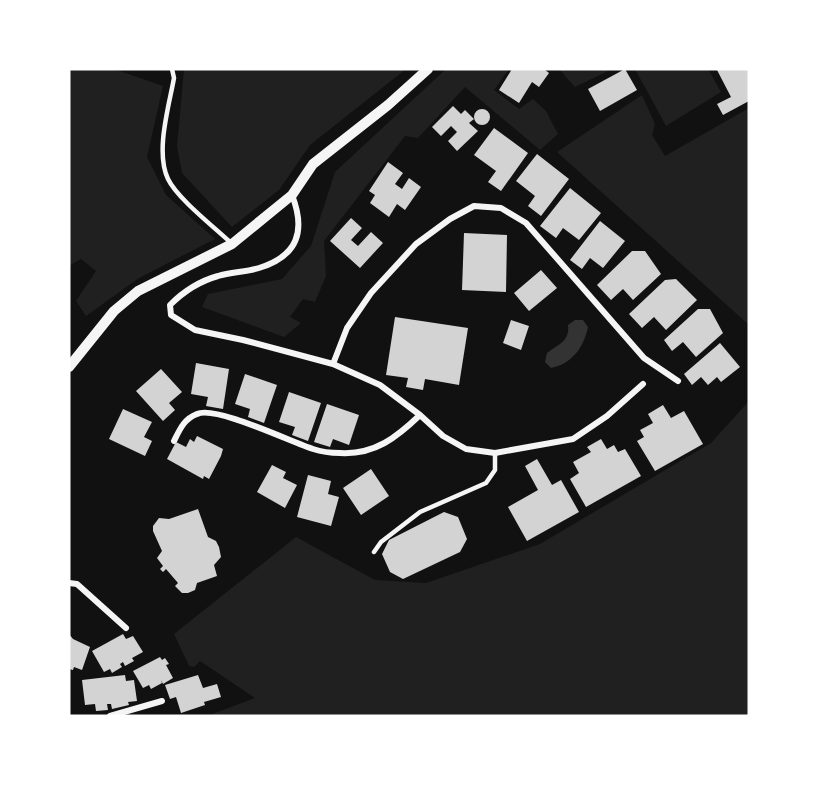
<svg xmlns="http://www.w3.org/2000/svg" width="818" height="785" viewBox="0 0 818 785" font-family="'Space Grotesk',sans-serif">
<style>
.green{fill:#202020}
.water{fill:#333}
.building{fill:#d3d3d3}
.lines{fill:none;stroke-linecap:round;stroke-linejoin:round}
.service{stroke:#f5f5f5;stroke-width:4.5}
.minor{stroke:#f5f5f5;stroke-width:6}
.tertiary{stroke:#f5f5f5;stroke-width:10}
</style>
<rect width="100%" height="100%" fill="#111"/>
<path class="green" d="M69,69H114L163,86L147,157L166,195L215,239L139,278L86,316L76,301L96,271L81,259L69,266Z
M184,69H406L310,145L279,190L232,227L182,173L177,146Z
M446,69H509L494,90L519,109L533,99L546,111L558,134L540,150L465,87L418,138L405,136L324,241L326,276L315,302L303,299L290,317L301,323L284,337L202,307L208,294L282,279L311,246L335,172Z
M559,69H612L575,87Z
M635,69H708L721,92L666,126Z
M642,95L655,124L652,135L665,156L749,108V325L557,152Z
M749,401V716H207L255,698L200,661L194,667L189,666L174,634L296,537L375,580L426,583L540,544L711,443Z"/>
<path class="water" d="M575,320H583L588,327C584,347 572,364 551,368L545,362L547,353C559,344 570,341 568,325Z"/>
<path class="building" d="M512,69H544L549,73L539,87L532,82L519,103L499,90Z
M625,69L637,90L600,111L588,89Z
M719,69H749V101L723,115L717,104L731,97L717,70Z
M453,106L461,114L465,110L474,119L469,123L478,131L457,151L448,141L457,132L451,126L441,136L432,127Z
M474 117a8 8 0 1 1 16 0a8 8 0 1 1-16 0Z
M494,128L528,153L501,191L488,182L496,171L474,155Z
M537,154L569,179L541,216L528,206L535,196L516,181Z
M388,162L403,173L395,184L402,189L409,178L421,187L405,210L397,204L389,217L370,203L375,195L369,191Z
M570,188L601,213L579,240L563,228L556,238L540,226Z
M351,218L362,228L351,240L358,246L371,232L383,243L360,268L330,241Z
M600,221L625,241L603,268L590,258L582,269L570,260Z
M464,233L507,235L506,292L462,290Z
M632,251H645L661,274L633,300L623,289L611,300L597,285Z
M541,270L557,288L529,311L514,293Z
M676,279L697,300L666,330L654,317L642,328L629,314L665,280Z
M698,309H710L723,333L696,357L683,342L672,351L664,340Z
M395,317L468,328L459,385L425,379L423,390L406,387L408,378L386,375Z
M511,320L529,326L521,350L503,343Z
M720,343L740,367L721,382L717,377L708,385L701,377L692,385L684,374Z
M196,363L229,369L223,409L206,406L208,397L191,394Z
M161,369L182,392L169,403L175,410L163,421L136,391Z
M245,374L277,385L264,423L248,417L250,409L235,404Z
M289,392L321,403L308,441L292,435L295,427L279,422Z
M327,404L359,415L349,445L333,439L330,447L314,442Z
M663,405L671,418L684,411L703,444L655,471L637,441L644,437L640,430L653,423L648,414Z
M123,409L152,422L144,437L152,441L145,456L109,439Z
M197,436L223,449L221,456L209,479L204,476L203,479L167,459L176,442L186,447L190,439L194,442Z
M601,439L607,449L614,445L618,452L625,449L641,476L586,507L570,479L579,473L573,462L591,452L587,447Z
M537,459L552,485L561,480L579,512L527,541L508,507L538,490L525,466Z
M272,465L286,472L283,478L297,485L285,508L257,492Z
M371,469L389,496L361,515L343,488Z
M308,475L331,481L328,494L339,497L331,526L297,517Z
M198,509L208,537L216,541L219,547L221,557L214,565L217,576L197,583L195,590L188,593H182L175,586L178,583L166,569L163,572L160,569L163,566L157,558L162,551L153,531V526L159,518L169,519Z
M444,512L458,517L467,539L460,552L403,579L390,572L382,554L389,540Z
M69,634L73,639L90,647L82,670L74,667L73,670L69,669Z
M123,634L126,639L133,636L143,652L132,658L134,661L125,666L123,662L120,664L122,667L112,673L110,669L104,672L92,651Z
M160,657L162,660L165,658L169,664L166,665L173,678L163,684L161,680L162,683L151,689L149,685L143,688L133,671Z
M125,675L126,681L134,680L137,701L128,702L129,705L112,709L111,704H107L108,710L96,711L95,704L85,705L82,680Z
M198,675L203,688L217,684L221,697L204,702L205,705L181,713L176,697L170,699L165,685Z"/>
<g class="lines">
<path class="service" d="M172,69L174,78C169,106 155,152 168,179C177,198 214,227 230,242
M374,552L381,542L420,512L486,483L495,470V453"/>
<path class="minor" d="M292,195C306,231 298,256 259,268C246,272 231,272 218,276C200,281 183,292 170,305L171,315L195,330L243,340L333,364L380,385L420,415L443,436L466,449L495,453L573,439L607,416L643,384
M333,364L347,328L371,293L416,244L450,219L474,206L501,208L526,223L644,358L678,381
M174,441C180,429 184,419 197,414C215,405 291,442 313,449C322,452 332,453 340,453C375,455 397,437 420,415
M69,583L77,584L126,628
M110,716L162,701"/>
<path class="tertiary" d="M69,367L114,311L138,291L232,244L292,195L313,164L388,105L428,69"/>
</g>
<rect width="818" height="785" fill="none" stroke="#ffffff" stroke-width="141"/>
</svg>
